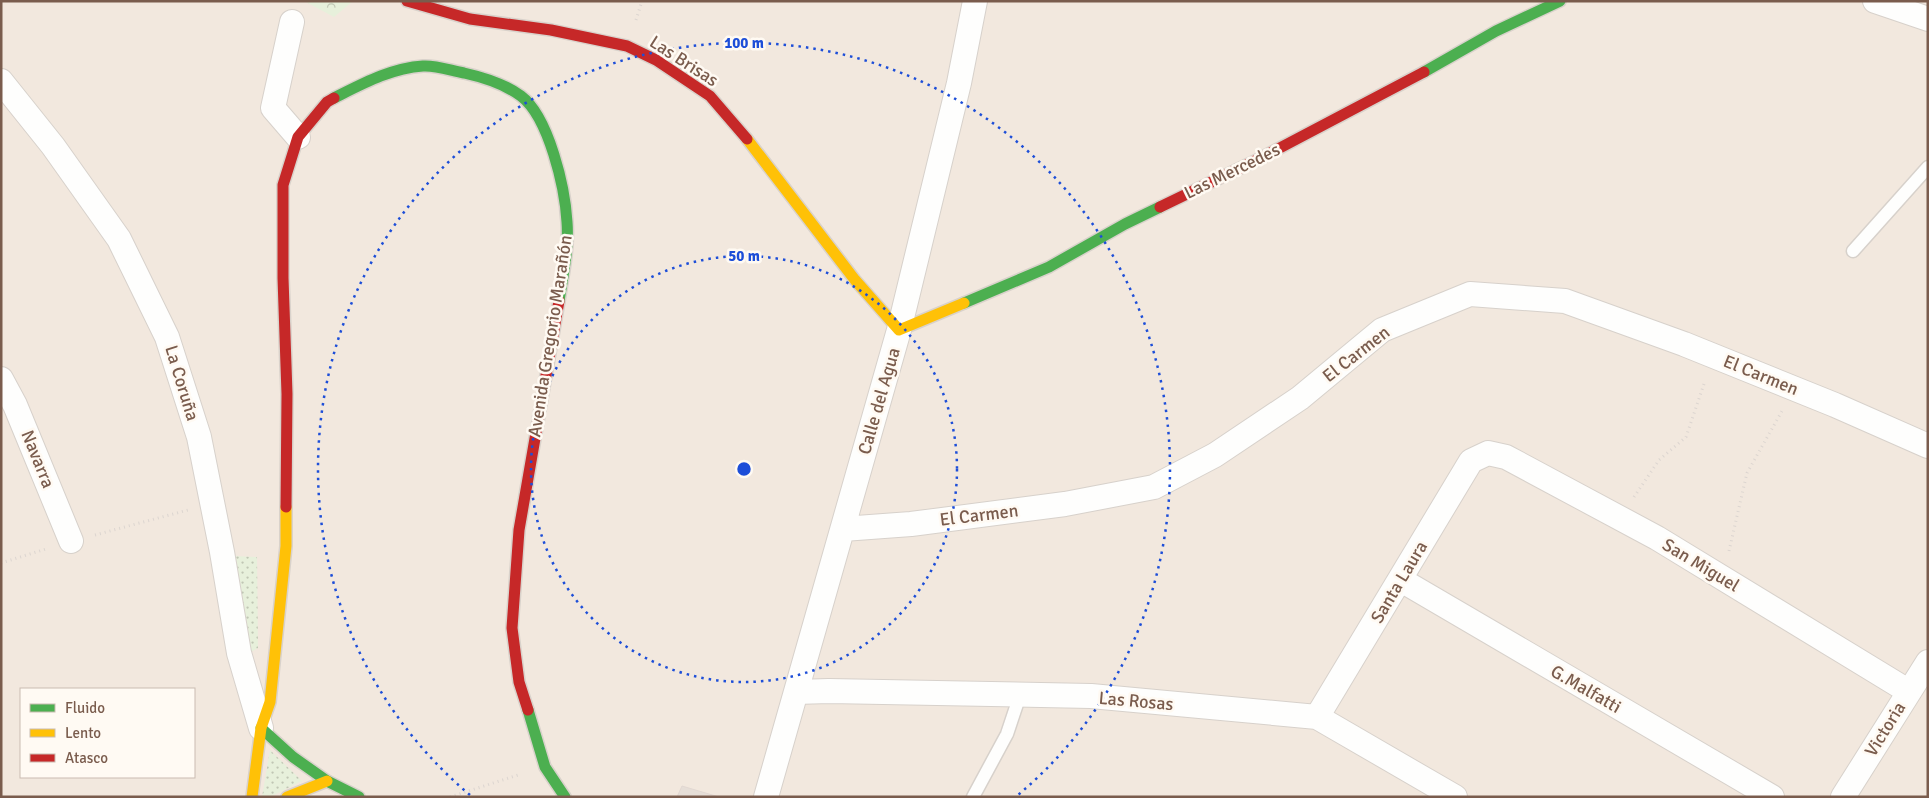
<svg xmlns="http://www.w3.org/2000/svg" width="1929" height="798" viewBox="0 0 1929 798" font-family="Signika,sans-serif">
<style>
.residential{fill:#f2e8de;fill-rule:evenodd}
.grass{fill:url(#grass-dots)}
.forest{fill:url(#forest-crowns)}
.building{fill:#e6ded7;stroke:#e2d8d2}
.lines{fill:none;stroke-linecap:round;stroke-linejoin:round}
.lane-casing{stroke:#d7d1cb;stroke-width:15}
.street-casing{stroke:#d7d1cb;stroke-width:26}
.fast-casing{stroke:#d9d2cb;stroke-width:14}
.slow-casing{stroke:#d9d2cb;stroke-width:14}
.jam-casing{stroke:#d9d2cb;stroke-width:14}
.path{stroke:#dcd5d0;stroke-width:3;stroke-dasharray:1 4;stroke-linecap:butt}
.lane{stroke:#fefefd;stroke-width:12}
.street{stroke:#fefefd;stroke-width:24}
.fast{stroke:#4caf50;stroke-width:11}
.slow{stroke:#ffc107;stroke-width:11}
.jam{stroke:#c62828;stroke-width:11}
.ring{fill:none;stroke:#1d4ed8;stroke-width:2.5;stroke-dasharray:2.5 5}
.labels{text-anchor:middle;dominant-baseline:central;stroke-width:5;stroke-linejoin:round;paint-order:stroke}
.street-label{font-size:18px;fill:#7a5c4d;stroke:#fffaf3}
.centre{fill:#1d4ed8;stroke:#fffaf3;stroke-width:2.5}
.ring-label{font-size:15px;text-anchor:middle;font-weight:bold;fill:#1d4ed8;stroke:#fffaf3;stroke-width:5;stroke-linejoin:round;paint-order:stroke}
</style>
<defs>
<pattern id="grass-dots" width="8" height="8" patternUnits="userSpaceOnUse" patternTransform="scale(1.25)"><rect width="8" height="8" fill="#e7f0db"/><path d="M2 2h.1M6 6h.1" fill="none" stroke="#c0c6b4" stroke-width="1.8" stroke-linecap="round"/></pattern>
<pattern id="forest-crowns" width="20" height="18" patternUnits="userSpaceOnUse" patternTransform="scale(1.25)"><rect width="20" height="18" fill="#e7f0db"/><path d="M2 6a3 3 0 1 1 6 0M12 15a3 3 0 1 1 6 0" fill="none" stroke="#c0c6b4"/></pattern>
</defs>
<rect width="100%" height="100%" fill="#f9f5f0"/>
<path class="residential" d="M1,1H1928V797H1ZM21,689H194V777H21Z"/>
<path class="grass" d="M234,556L257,557L258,648L251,652Z
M270,750L302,781L270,797H262Z"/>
<path class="forest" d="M304,1H353L334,17Z"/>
<path class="building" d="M682,786L719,797H677Z"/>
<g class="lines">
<defs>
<path id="lane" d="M1853,251L1928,167
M973,797L1007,734L1020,695"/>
<path id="street" d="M1875,1L1928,19
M292,22L273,108L298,137
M1,81L53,146L119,239L167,337L199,437L222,552L239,653L261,728
M1,379L15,405L71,541
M843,529L911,524L1065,504L1154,487L1215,455L1300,398L1382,330L1470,294L1565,301L1684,344L1835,405L1928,446
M1401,580L1772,797
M796,692L829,691L1091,696L1317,717L1455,797
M1317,717L1471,461L1488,453L1506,457L1657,538L1908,691
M766,797L899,330L959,83L975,1
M1843,797L1928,662"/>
<path id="fast" d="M1424,72L1496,31L1560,1
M334,98C362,84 391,68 423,66C436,65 452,71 464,73C482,77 506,85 521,96C549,117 565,188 567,222C569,248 563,275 559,301
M964,303L1049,267L1125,224L1160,207
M528,710L545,767L565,797
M261,728L293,757L327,781L359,797"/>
<path id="slow" d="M747,139L855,280L899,330L964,303
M252,797L261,728L270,702L286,546V507
M287,797L327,781"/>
<path id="jam" d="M407,1L470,19L551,30L627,46L656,60L710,96L747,139
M1160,207L1257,160L1424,72
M286,507L287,394L283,278V185L298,137L327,102L334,98
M528,710L519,682L512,628L519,530L559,301"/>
</defs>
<use href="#lane" class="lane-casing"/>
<use href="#street" class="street-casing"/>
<use href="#fast" class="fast-casing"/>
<use href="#slow" class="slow-casing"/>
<use href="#jam" class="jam-casing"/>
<path class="path" d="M636,20L642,1
M1634,497L1659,460L1686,437L1705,381
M95,535L188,510
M1729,551L1747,473L1782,411
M1,563L46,549
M450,797L518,775"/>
<use href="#lane" class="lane"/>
<use href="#street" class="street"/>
<use href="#fast" class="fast"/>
<use href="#slow" class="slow"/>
<use href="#jam" class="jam"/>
</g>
<g class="ring">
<circle cx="744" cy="469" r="213"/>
<path d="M470 795A426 426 0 1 1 1018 795"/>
</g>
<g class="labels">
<g class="street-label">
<text transform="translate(684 61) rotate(33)">Las Brisas</text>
<text transform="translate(1232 171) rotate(-26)">Las Mercedes</text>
<text transform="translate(550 336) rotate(-81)">Avenida Gregorio Marañón</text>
<text transform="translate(1356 354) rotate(-38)">El Carmen</text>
<text transform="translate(1761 375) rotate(22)">El Carmen</text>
<text transform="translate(182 383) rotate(73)">La Coruña</text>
<text transform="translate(879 401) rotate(-74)">Calle del Agua</text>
<text transform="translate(38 459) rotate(68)">Navarra</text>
<text transform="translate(979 515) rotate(-7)">El Carmen</text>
<text transform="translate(1701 565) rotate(31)">San Miguel</text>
<text transform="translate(1399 582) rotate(-59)">Santa Laura</text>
<text transform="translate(1586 689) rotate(30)">G.Malfatti</text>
<text transform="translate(1136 701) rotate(5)">Las Rosas</text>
<text transform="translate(1885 729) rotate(-58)">Victoria</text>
</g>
</g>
<circle cx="744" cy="469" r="8" class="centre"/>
<g class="ring-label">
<text x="744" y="48">100 m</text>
<text x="744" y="261">50 m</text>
</g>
<rect width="1929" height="798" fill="none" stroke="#7a5c4d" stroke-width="5"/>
<rect x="20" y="688" width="175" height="90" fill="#fffaf3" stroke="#cabbb1"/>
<rect x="30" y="704" width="25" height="8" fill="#4caf50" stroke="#cabbb1"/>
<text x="65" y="713" font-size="15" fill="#7a5c4d">Fluido</text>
<rect x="30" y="729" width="25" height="8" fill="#ffc107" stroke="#cabbb1"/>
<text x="65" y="738" font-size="15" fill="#7a5c4d">Lento</text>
<rect x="30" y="754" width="25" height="8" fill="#c62828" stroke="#cabbb1"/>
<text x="65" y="763" font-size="15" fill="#7a5c4d">Atasco</text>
</svg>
